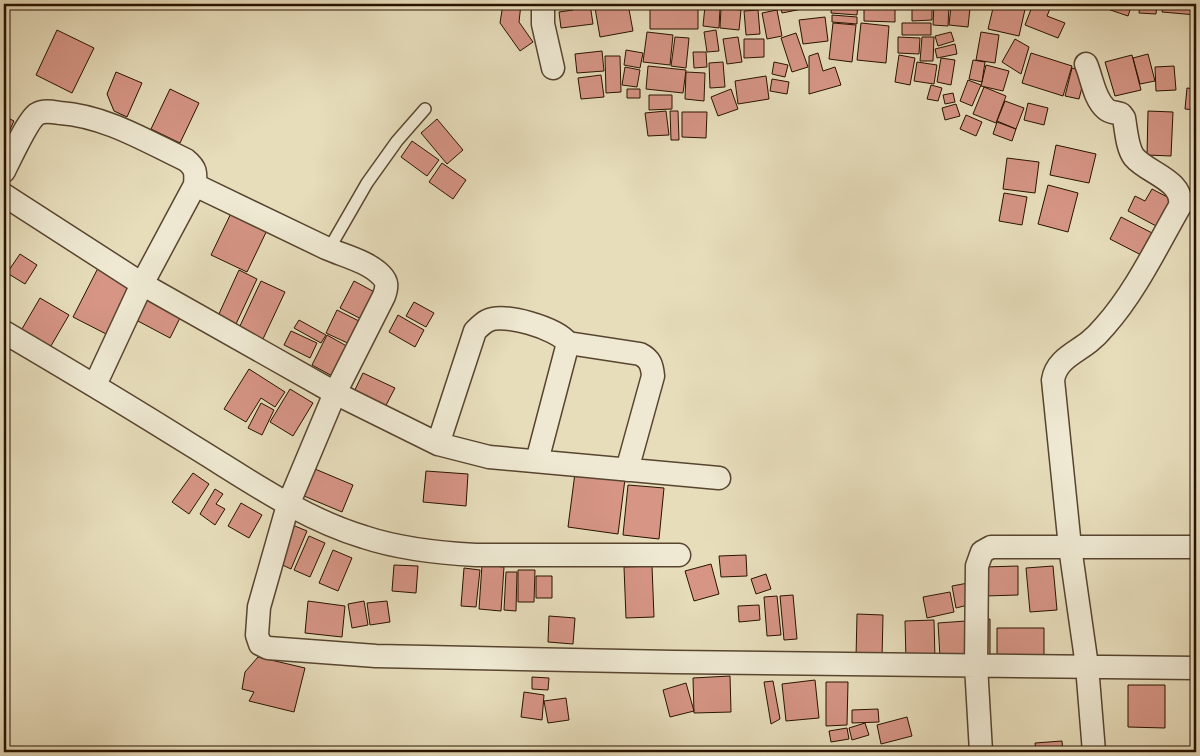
<svg xmlns="http://www.w3.org/2000/svg" width="1200" height="756" viewBox="0 0 1200 756" font-family="Vollkorn,serif">
<style>
.building{fill:#d69585;stroke:#281200}
.lines{fill:none;stroke-linecap:round;stroke-linejoin:round}
.lane-casing{stroke:#58452f;stroke-width:14}
.street-casing{stroke:#58452f;stroke-width:25}
.lane{stroke:#efe9d3;stroke-width:11}
.street{stroke:#efe9d3;stroke-width:22}
</style>
<rect width="100%" height="100%" fill="#e7ddbb"/>
<filter id="stains"><feTurbulence type="fractalNoise" baseFrequency=".004" numOctaves="4"/><feColorMatrix values="0 0 0 0 .2 0 0 0 0 .09 0 0 0 0 .02 0 0 0 .5 -.17"/></filter>
<radialGradient id="worn" r=".72"><stop offset=".6" stop-color="#630" stop-opacity="0"/><stop offset="1" stop-color="#630" stop-opacity=".3"/></radialGradient>
<path class="building" d="M503,4H521L519,22L533,42L520,51L500,23Z
M572,4H590L593,24L561,28L559,12L573,10Z
M618,4H628L633,31L600,37L595,8Z
M780,4H801L802,9L782,13Z
M832,4H858L857,15L831,13Z
M864,4H895V22L864,21Z
M934,4L949,5L948,26L933,25Z
M994,4L1026,5L1019,36L988,29Z
M1033,4H1052L1047,16L1065,23L1058,38L1025,25Z
M1093,4H1132L1128,16Z
M1140,4H1157L1156,14L1139,13Z
M1163,4H1196V15L1162,12Z
M698,6V29H650V7Z
M705,6L720,8L719,28L703,26Z
M932,6V20L912,21V7Z
M951,6L970,8L968,27L949,25Z
M721,8L741,10L739,30L720,28Z
M758,10L760,34L746,35L744,11Z
M777,10L782,36L767,39L762,13Z
M832,15L857,17V24L832,22Z
M825,17L828,41L803,44L799,20Z
M833,23L856,25L852,62L829,59Z
M861,23L889,26L886,63L857,60Z
M902,23H931V35H902Z
M57,30L94,48L72,93L36,75Z
M716,30L719,51L707,52L704,32Z
M647,32L673,35L670,65L643,62Z
M951,32L954,41L938,46L935,36Z
M981,32L999,35L995,63L976,60Z
M796,33L808,67L792,72L781,38Z
M675,37L689,38L686,68L671,66Z
M738,37L742,62L727,64L723,39Z
M898,37L920,38L919,54L898,53Z
M922,37H934L933,61H920Z
M744,39H764V57L744,58Z
M1015,39L1029,47L1021,74L1002,62Z
M955,44L957,54L937,58L935,49Z
M626,50L643,53L640,68L624,65Z
M602,51L604,71L577,73L575,54Z
M693,52H706L707,67L694,68Z
M818,53L823,71L835,67L841,85L809,94V56Z
M1031,53L1072,66L1063,96L1022,83Z
M1148,54L1155,81L1140,84L1133,58Z
M899,55L915,58L910,85L895,82Z
M1132,55L1141,90L1115,96L1105,62Z
M605,56H620L621,92L606,93Z
M941,58L955,60L951,85L937,82Z
M973,60L985,62L982,82L969,79Z
M723,62L725,87L710,88L709,63Z
M774,62L788,65L785,77L772,74Z
M917,62L937,65L934,84L914,81Z
M986,65L1009,71L1003,91L981,86Z
M1192,65L1196,66V87H1191Z
M648,66L686,70L683,93L646,89Z
M1174,66L1176,90L1156,91L1155,67Z
M625,67L640,70L637,87L622,85Z
M1072,68L1086,72L1079,99L1065,96Z
M116,72L142,83L127,117L114,111L107,94Z
M686,72L705,73L704,101L685,99Z
M601,75L604,97L581,99L578,78Z
M766,76L769,99L738,104L735,81Z
M772,79L789,82L787,94L770,91Z
M968,80L981,85L972,106L960,101Z
M931,85L942,88L938,101L927,99Z
M984,87L1006,96L996,123L973,114Z
M1187,88L1196,89V110L1185,109Z
M170,89L199,103L180,143L151,129Z
M627,89H640V98H627Z
M731,89L738,109L718,116L711,97Z
M953,93L955,102L945,104L943,95Z
M649,95H672V109L649,110Z
M1005,101L1024,108L1016,129L997,121Z
M1028,103L1048,108L1044,125L1024,120Z
M956,104L960,116L945,120L942,108Z
M666,111L669,135L648,136L645,113Z
M670,111H678L679,140H671Z
M1148,111L1173,112L1171,156L1147,155Z
M682,112H707L706,138L682,137Z
M966,115L982,122L976,136L960,129Z
M4,116L14,121L4,142Z
M437,119L463,150L447,164L421,133Z
M997,122L1016,129L1012,141L993,134Z
M412,141L439,160L427,176L401,157Z
M1056,145L1096,154L1089,183L1050,175Z
M1007,158L1039,162L1035,193L1003,189Z
M442,163L466,180L453,199L429,182Z
M1048,185L1078,193L1068,232L1038,224Z
M1152,189L1173,200L1158,227L1128,211L1135,196L1145,201Z
M1004,193L1027,197L1022,225L999,221Z
M234,207L270,224L247,272L211,255Z
M1121,217L1158,236L1147,258L1110,239Z
M20,254L37,265L25,284L7,273Z
M98,268L135,287L110,336L73,317Z
M239,270L257,279L236,324L218,316Z
M261,281L285,292L263,339L239,328Z
M354,281L380,295L367,322L340,308Z
M148,296L182,314L170,338L136,320Z
M40,298L69,315L48,351L19,334Z
M414,302L434,313L426,327L406,316Z
M337,310L365,324L354,346L326,333Z
M398,315L424,330L415,347L389,332Z
M299,320L326,335L321,343L294,328Z
M291,331L317,343L310,358L284,345Z
M327,335L352,349L336,378L312,365Z
M249,369L285,392L275,407L261,398L246,422L224,409Z
M363,373L395,388L383,411L352,396Z
M290,389L313,403L293,436L270,422Z
M261,403L274,410L262,435L248,428Z
M315,469L353,485L342,512L304,496Z
M426,471L468,474L466,506L423,502Z
M193,473L209,484L189,514L172,502Z
M575,473L625,479L618,534L568,527Z
M628,485L664,488L659,539L623,535Z
M215,489L223,494L216,504L225,509L215,525L200,514Z
M241,503L262,515L249,538L228,526Z
M290,524L307,531L291,569L274,561Z
M309,536L325,543L310,577L294,570Z
M333,550L352,558L338,591L319,583Z
M746,555L747,576L721,577L719,556Z
M711,564L719,594L694,601L685,571Z
M394,565L418,566L416,593L392,591Z
M482,565L504,567L501,611L479,609Z
M652,566L654,617L626,618L624,567Z
M1018,566V595L985,596L984,567Z
M1053,566L1057,610L1030,612L1026,568Z
M464,568L480,570L476,607L461,606Z
M518,570H535L534,602H518Z
M506,572H517L516,611L504,610Z
M766,574L771,589L756,594L751,579Z
M536,576H552V598H536Z
M968,583L972,604L956,608L952,586Z
M950,592L954,612L927,618L923,597Z
M793,595L797,639L784,640L780,596Z
M777,596L781,635L767,636L764,597Z
M308,601L345,606L342,637L305,633Z
M364,601L368,625L352,628L348,604Z
M387,601L390,622L370,625L367,603Z
M759,605L760,620L739,622L738,606Z
M857,614L883,615L882,659L856,658Z
M549,616L575,618L573,644L548,642Z
M978,619H990V656H978Z
M934,620L935,660H906L905,621Z
M966,621L968,655L940,657L938,623Z
M997,628H1044V656H997Z
M258,657L305,668L294,712L249,701L254,692L242,689L245,672Z
M730,676L731,712L694,713L693,678Z
M532,677L549,678L548,690L532,689Z
M815,680L819,718L786,721L782,684Z
M773,681L780,719L771,724L764,682Z
M826,682H848L847,725L826,726Z
M686,683L694,711L670,717L663,690Z
M1128,685H1165V728L1128,727Z
M524,692L544,695L542,720L521,717Z
M566,698L569,720L548,723L544,701Z
M878,709L879,722L852,723V710Z
M907,717L912,736L881,744L877,725Z
M865,723L869,735L852,740L849,728Z
M847,728L849,739L831,742L829,731Z
M1062,741L1063,752H1036L1035,743Z"/>
<g class="lines">
<defs>
<path id="lane" d="M329,249L367,183L397,141L425,109"/>
<path id="street" d="M543,4V24L553,68
M1086,64C1092,78 1094,99 1106,109C1110,113 1116,112 1121,114L1124,118C1126,129 1127,148 1134,157C1147,173 1184,180 1180,206C1157,246 1136,291 1105,326C1100,332 1094,338 1089,342C1075,353 1056,360 1053,380L1070,547L1087,666L1094,752
M4,171C10,159 28,120 37,114C44,110 53,112 60,113C105,116 146,141 186,160C196,168 196,173 195,185L142,284L95,385
M195,185C239,206 283,227 326,248C344,256 367,261 381,275C388,282 387,287 384,296L335,393L288,505L259,607L257,635L260,644L268,648L376,656L674,662L1196,668
M4,195L142,284L335,393L438,444L489,457L719,478
M4,332C67,369 129,406 191,445C247,479 301,518 364,537C400,549 438,553 476,555H679
M568,343L640,354C650,359 652,365 653,376L627,470
M438,444L475,331C478,328 483,323 487,321C504,312 556,328 568,343L537,461
M981,752L976,665L977,566L982,552L991,547H1196"/>
</defs>
<use href="#lane" class="lane-casing"/>
<use href="#street" class="street-casing"/>
<use href="#lane" class="lane"/>
<use href="#street" class="street"/>
</g>
<rect width="1200" height="756" fill="none" stroke="#e7ddbb" stroke-width="20"/>
<rect x="5" y="5" width="1190" height="746" fill="none" stroke="#281200" stroke-width="2.5"/>
<rect x="10" y="10" width="1180" height="736" fill="none" stroke="#281200"/>
<rect width="100%" height="100%" filter="url(#stains)"/>
<rect width="100%" height="100%" fill="url(#worn)"/>
</svg>
